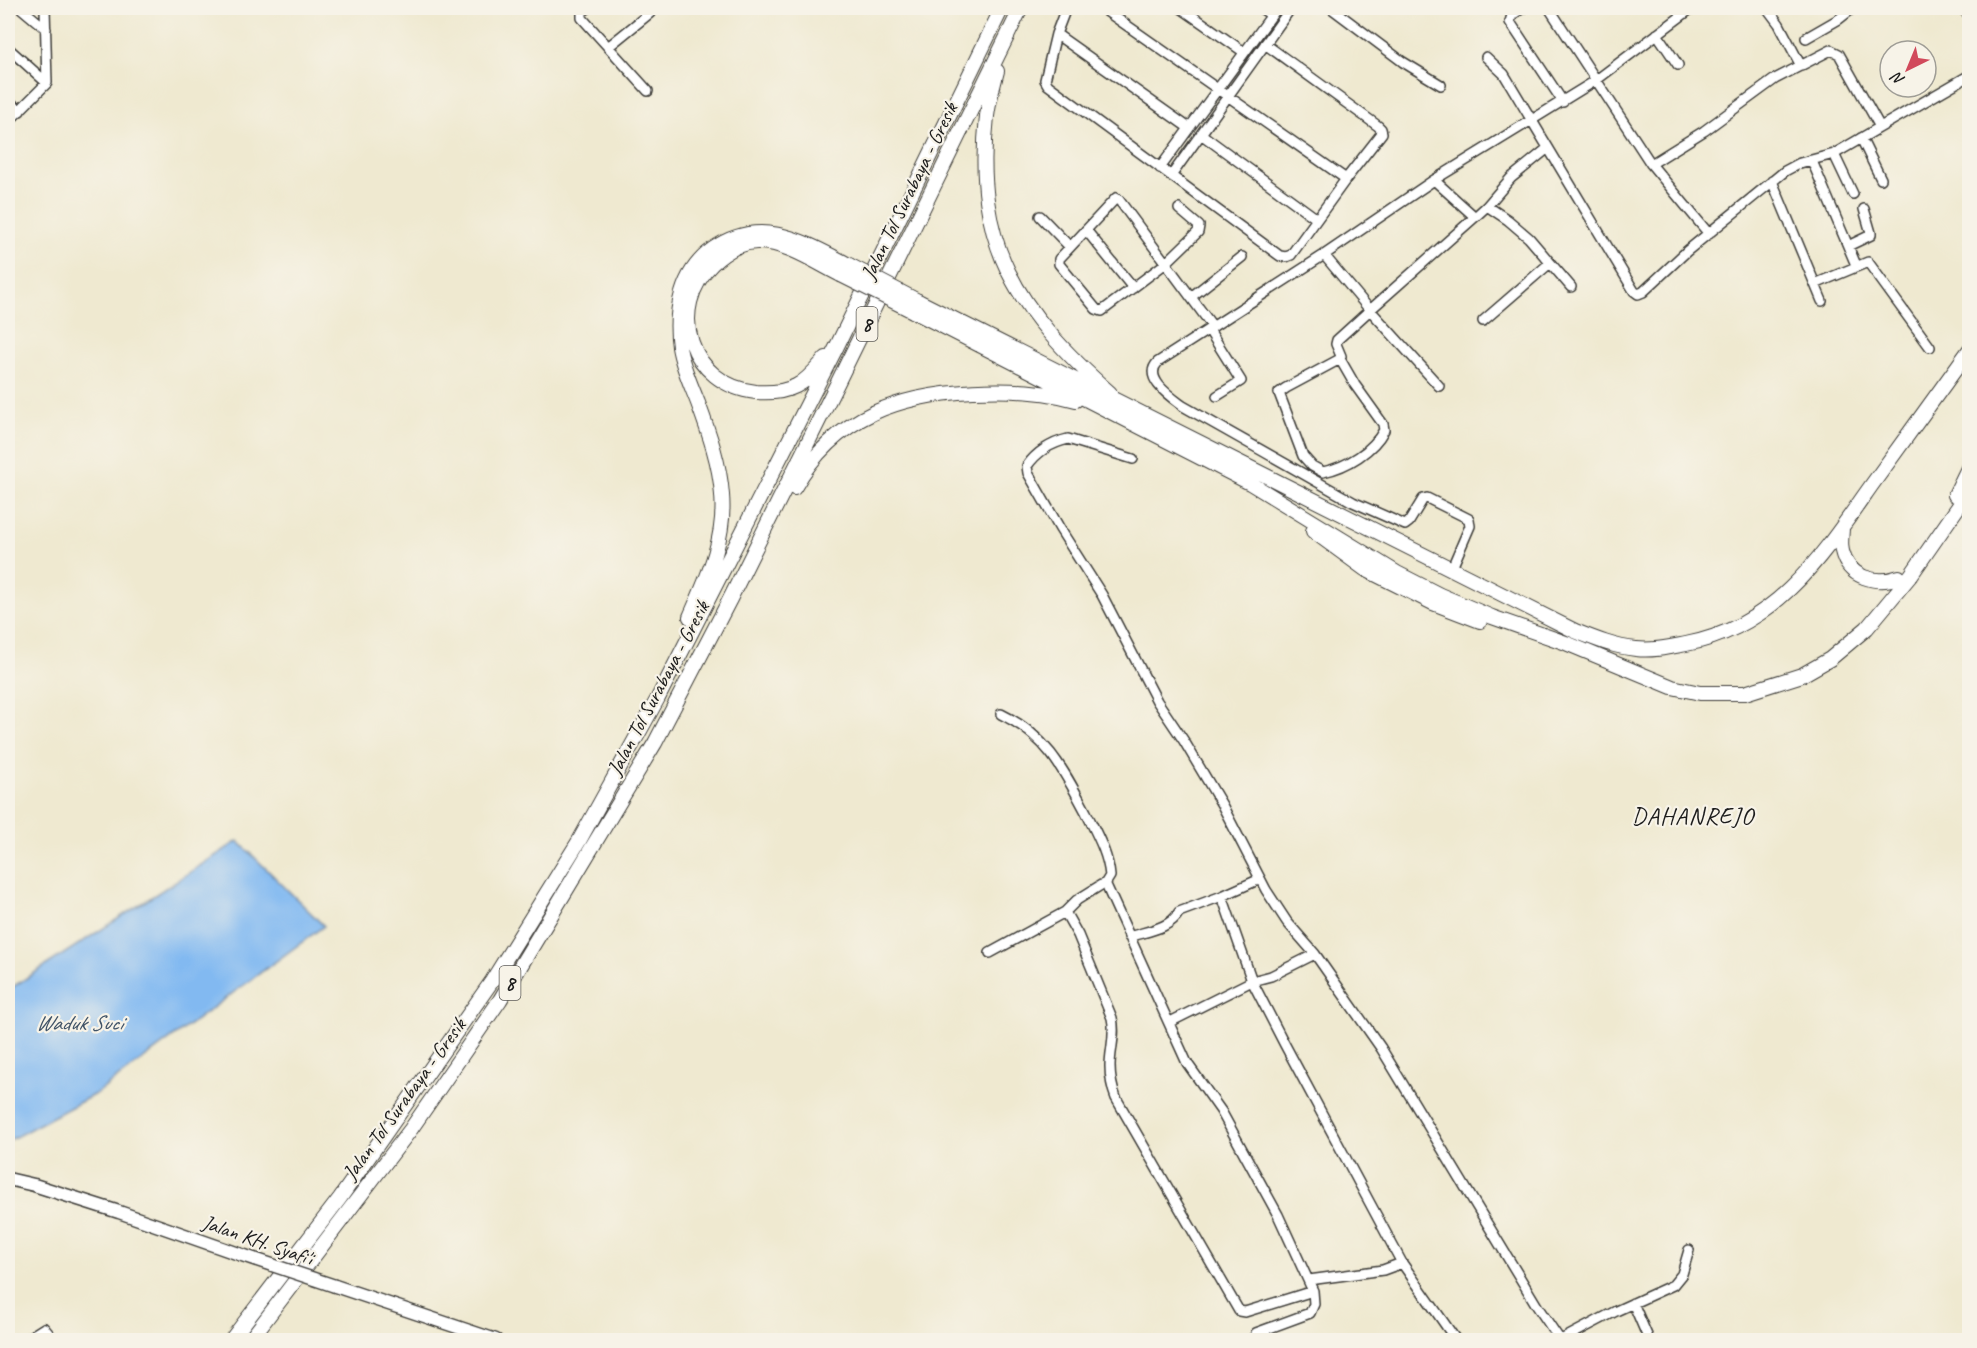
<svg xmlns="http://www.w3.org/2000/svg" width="1977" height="1348" viewBox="0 0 1977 1348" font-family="Caveat,sans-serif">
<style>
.water{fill:#82b9f1;stroke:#4f6a86;stroke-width:1.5}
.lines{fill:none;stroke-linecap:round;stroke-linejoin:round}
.minor-casing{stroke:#3c3b37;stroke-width:12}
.major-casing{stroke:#3c3b37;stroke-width:15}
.highway-casing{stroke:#3c3b37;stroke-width:16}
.minor{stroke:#fff;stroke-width:9}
.major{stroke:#fff;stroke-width:12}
.highway{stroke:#fff;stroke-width:14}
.major-bridge-casing{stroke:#3c3b37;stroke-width:15;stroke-linecap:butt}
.highway-bridge-casing{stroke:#3c3b37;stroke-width:16;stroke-linecap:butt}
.major-bridge{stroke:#fff;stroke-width:12}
.highway-bridge{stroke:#fff;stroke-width:14}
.labels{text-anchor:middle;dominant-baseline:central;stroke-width:4.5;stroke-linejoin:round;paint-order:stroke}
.shield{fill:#f7f3e8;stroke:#5e5c59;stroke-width:1.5}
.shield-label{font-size:20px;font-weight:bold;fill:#1c1c1c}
.street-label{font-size:21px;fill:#1c1c1c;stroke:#f7f3e8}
.water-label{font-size:22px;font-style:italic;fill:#405367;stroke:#f7f3e8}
.quarter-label{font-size:24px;letter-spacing:1.5px;fill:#1c1c1c;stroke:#f7f3e8}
</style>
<rect width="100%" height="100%" fill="#f7f3e8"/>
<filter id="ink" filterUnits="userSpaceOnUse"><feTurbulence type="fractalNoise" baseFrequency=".0167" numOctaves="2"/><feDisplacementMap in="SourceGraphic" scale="12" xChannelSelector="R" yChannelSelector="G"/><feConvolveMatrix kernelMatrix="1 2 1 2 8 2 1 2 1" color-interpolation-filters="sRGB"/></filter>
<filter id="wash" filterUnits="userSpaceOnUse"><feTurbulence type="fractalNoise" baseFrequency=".008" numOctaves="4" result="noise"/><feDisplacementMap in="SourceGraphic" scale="24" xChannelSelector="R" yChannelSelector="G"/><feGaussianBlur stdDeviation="1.35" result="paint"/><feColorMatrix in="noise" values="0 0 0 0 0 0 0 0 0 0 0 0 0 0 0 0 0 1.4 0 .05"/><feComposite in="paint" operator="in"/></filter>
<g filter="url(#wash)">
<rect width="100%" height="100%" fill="#efe9d0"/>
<path class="water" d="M238,841L324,926L97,1093L8,1141V990Z"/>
</g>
<g filter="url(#ink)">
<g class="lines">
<defs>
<path id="minor" d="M21,8L46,29
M588,8L582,12V18L648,91
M1066,8L1056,34L1045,80L1048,85L1280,256L1286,257L1291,255L1346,179L1382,133L1381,129L1378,126L1265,44
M1102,8L1346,179
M1181,8L1244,52
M1261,8L1271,15
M1331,8L1403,62L1441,85
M1523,8L1512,15L1510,22L1563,102
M1549,8L1651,164L1709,234
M1767,8L1779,24L1801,66
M1056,34L1189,128
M1657,34L1678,65
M1806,38L1839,19L1853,8
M608,47L650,13L651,8
M8,48L47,83
M1486,57L1504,74L1634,291L1638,294L1643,292L1687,251L1785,171L1800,163L1834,154L1970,75
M8,100L20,111
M8,122L47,83L45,8
M1201,134L1317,219
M1861,138L1881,179
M1834,154L1853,194
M1812,161L1856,265
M1651,164L1704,131L1775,79L1831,50L1839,54L1880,127
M1160,168L1277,8
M1171,176L1291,8
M1434,180L1475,217L1487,206L1508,220L1529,238L1571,287
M1772,181L1822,301
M1487,206L1511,178L1548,148
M1179,209L1199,226L1198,232L1166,263L1102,311L1096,309L1059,264V259L1116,198L1119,200L1213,327
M1040,216L1070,247
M1086,230L1133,288
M1848,246L1871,235V233L1864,209
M1324,255L1370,310L1337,340L1336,344L1341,356L1340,359L1286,388L1279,393L1303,456L1312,466L1323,472C1347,467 1373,451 1384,430L1383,424L1355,385L1340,359
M1815,284L1868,262L1930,347
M1191,297L1242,257
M1483,321L1550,263
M1209,330L1241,381L1217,396
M1439,386L1370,310L1475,217
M1133,459L1068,439C1051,443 1036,453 1027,466L1028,473L1060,529L1102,595L1157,701L1184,741L1222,805L1266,890L1287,922L1315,954L1271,976L1252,981L1170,1022
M1451,570L1470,526L1469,519L1427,498L1423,499L1409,522L1405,525L1353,502L1183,406C1171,397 1142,378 1158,362L1324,255L1434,180L1595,81L1692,8
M1001,714C1047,736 1063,769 1086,812C1096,833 1108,853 1110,876L1105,884
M1222,896L1252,981L1285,1045L1402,1263L1456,1340
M1065,912L1078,935L1112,1018C1116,1035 1110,1049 1110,1066C1110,1077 1112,1088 1116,1098L1239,1311L1245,1312L1313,1291
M1129,937C1146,931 1170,929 1179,912L1222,896L1260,879
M990,953L1065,912L1077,900L1101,885L1105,884L1107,887L1187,1063L1221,1111L1278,1215L1313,1291L1314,1304L1310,1313L1256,1333
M1315,954L1381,1048L1537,1306L1560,1340
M1309,1280L1383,1270L1402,1263
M1633,1303L1649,1340
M25,1340L44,1328L54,1340
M1561,1340L1616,1311L1673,1285L1682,1274L1689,1250"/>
<path id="major" d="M8,1179L34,1185L119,1212L239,1254
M335,1286L496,1340"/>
<path id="highway" d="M1964,8L1970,12
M997,71C993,86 989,101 987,116C973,244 1017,311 1110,393
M918,301L1575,631C1595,639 1615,647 1636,649C1653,651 1670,647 1686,644C1776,627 1822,556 1871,486C1904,440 1937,395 1970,349
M913,311L1250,483L1397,573L1440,595L1492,617L1566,643L1672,687L1700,693H1745L1802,675L1830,659L1867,628L1882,610L1911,575L1963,500L1970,487
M826,358C817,368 808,380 796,386C784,392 769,393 756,392C690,385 665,309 713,263C724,253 740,242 757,242C784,241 817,263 841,275
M794,488C812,456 839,429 873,413C927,388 1018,384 1076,400
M1955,495L1970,464
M1842,527C1842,535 1840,543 1842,551C1848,578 1876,585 1899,577
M1313,531L1365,569L1433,603L1480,621
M690,617C707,578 726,539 722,495C720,464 709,433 698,403C691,385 682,366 679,347C674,310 681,272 713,249C761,215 804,242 849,265
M231,1340L340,1198L492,981L579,841L658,698L836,348L1002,8
M250,1340L411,1129L500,1000L655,743L730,599L838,382L1021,8"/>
</defs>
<use href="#minor" class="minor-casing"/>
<use href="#major" class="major-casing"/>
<use href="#highway" class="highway-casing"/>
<use href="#minor" class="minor"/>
<use href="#major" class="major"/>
<use href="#highway" class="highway"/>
<defs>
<path id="major-bridge" d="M239,1254L335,1286"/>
<path id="highway-bridge" d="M849,265L918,301
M841,275L913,311"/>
</defs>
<use href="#major-bridge" class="major-bridge-casing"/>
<use href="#highway-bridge" class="highway-bridge-casing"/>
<use href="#major-bridge" class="major-bridge"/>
<use href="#highway-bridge" class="highway-bridge"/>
</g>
</g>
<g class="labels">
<g class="shield">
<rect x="856.5" y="307" width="21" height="34" rx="4.5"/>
<rect x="499.5" y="966" width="21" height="34" rx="4.5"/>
</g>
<g class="shield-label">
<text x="867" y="324">8</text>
<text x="510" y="983">8</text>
</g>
<g class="street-label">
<text transform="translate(909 191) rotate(-64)">Jalan Tol Surabaya - Gresik</text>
<text transform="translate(658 688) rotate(-62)">Jalan Tol Surabaya - Gresik</text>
<text transform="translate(404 1099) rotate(-54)">Jalan Tol Surabaya - Gresik</text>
<text transform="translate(258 1240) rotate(19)">Jalan KH. Syafi'i</text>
</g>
<g class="water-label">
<text x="79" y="1023">Waduk Suci</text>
</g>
<g class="quarter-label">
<text x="1693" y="816">DAHANREJO</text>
</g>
</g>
<rect width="1977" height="1348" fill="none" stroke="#f7f3e8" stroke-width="30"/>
<g transform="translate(1908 69) rotate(223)"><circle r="28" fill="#f7f3e8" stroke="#9f9d96" stroke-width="1.5"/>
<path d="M0-4.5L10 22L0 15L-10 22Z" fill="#d1495b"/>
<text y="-9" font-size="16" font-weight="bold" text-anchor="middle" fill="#1c1c1c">N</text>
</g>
</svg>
